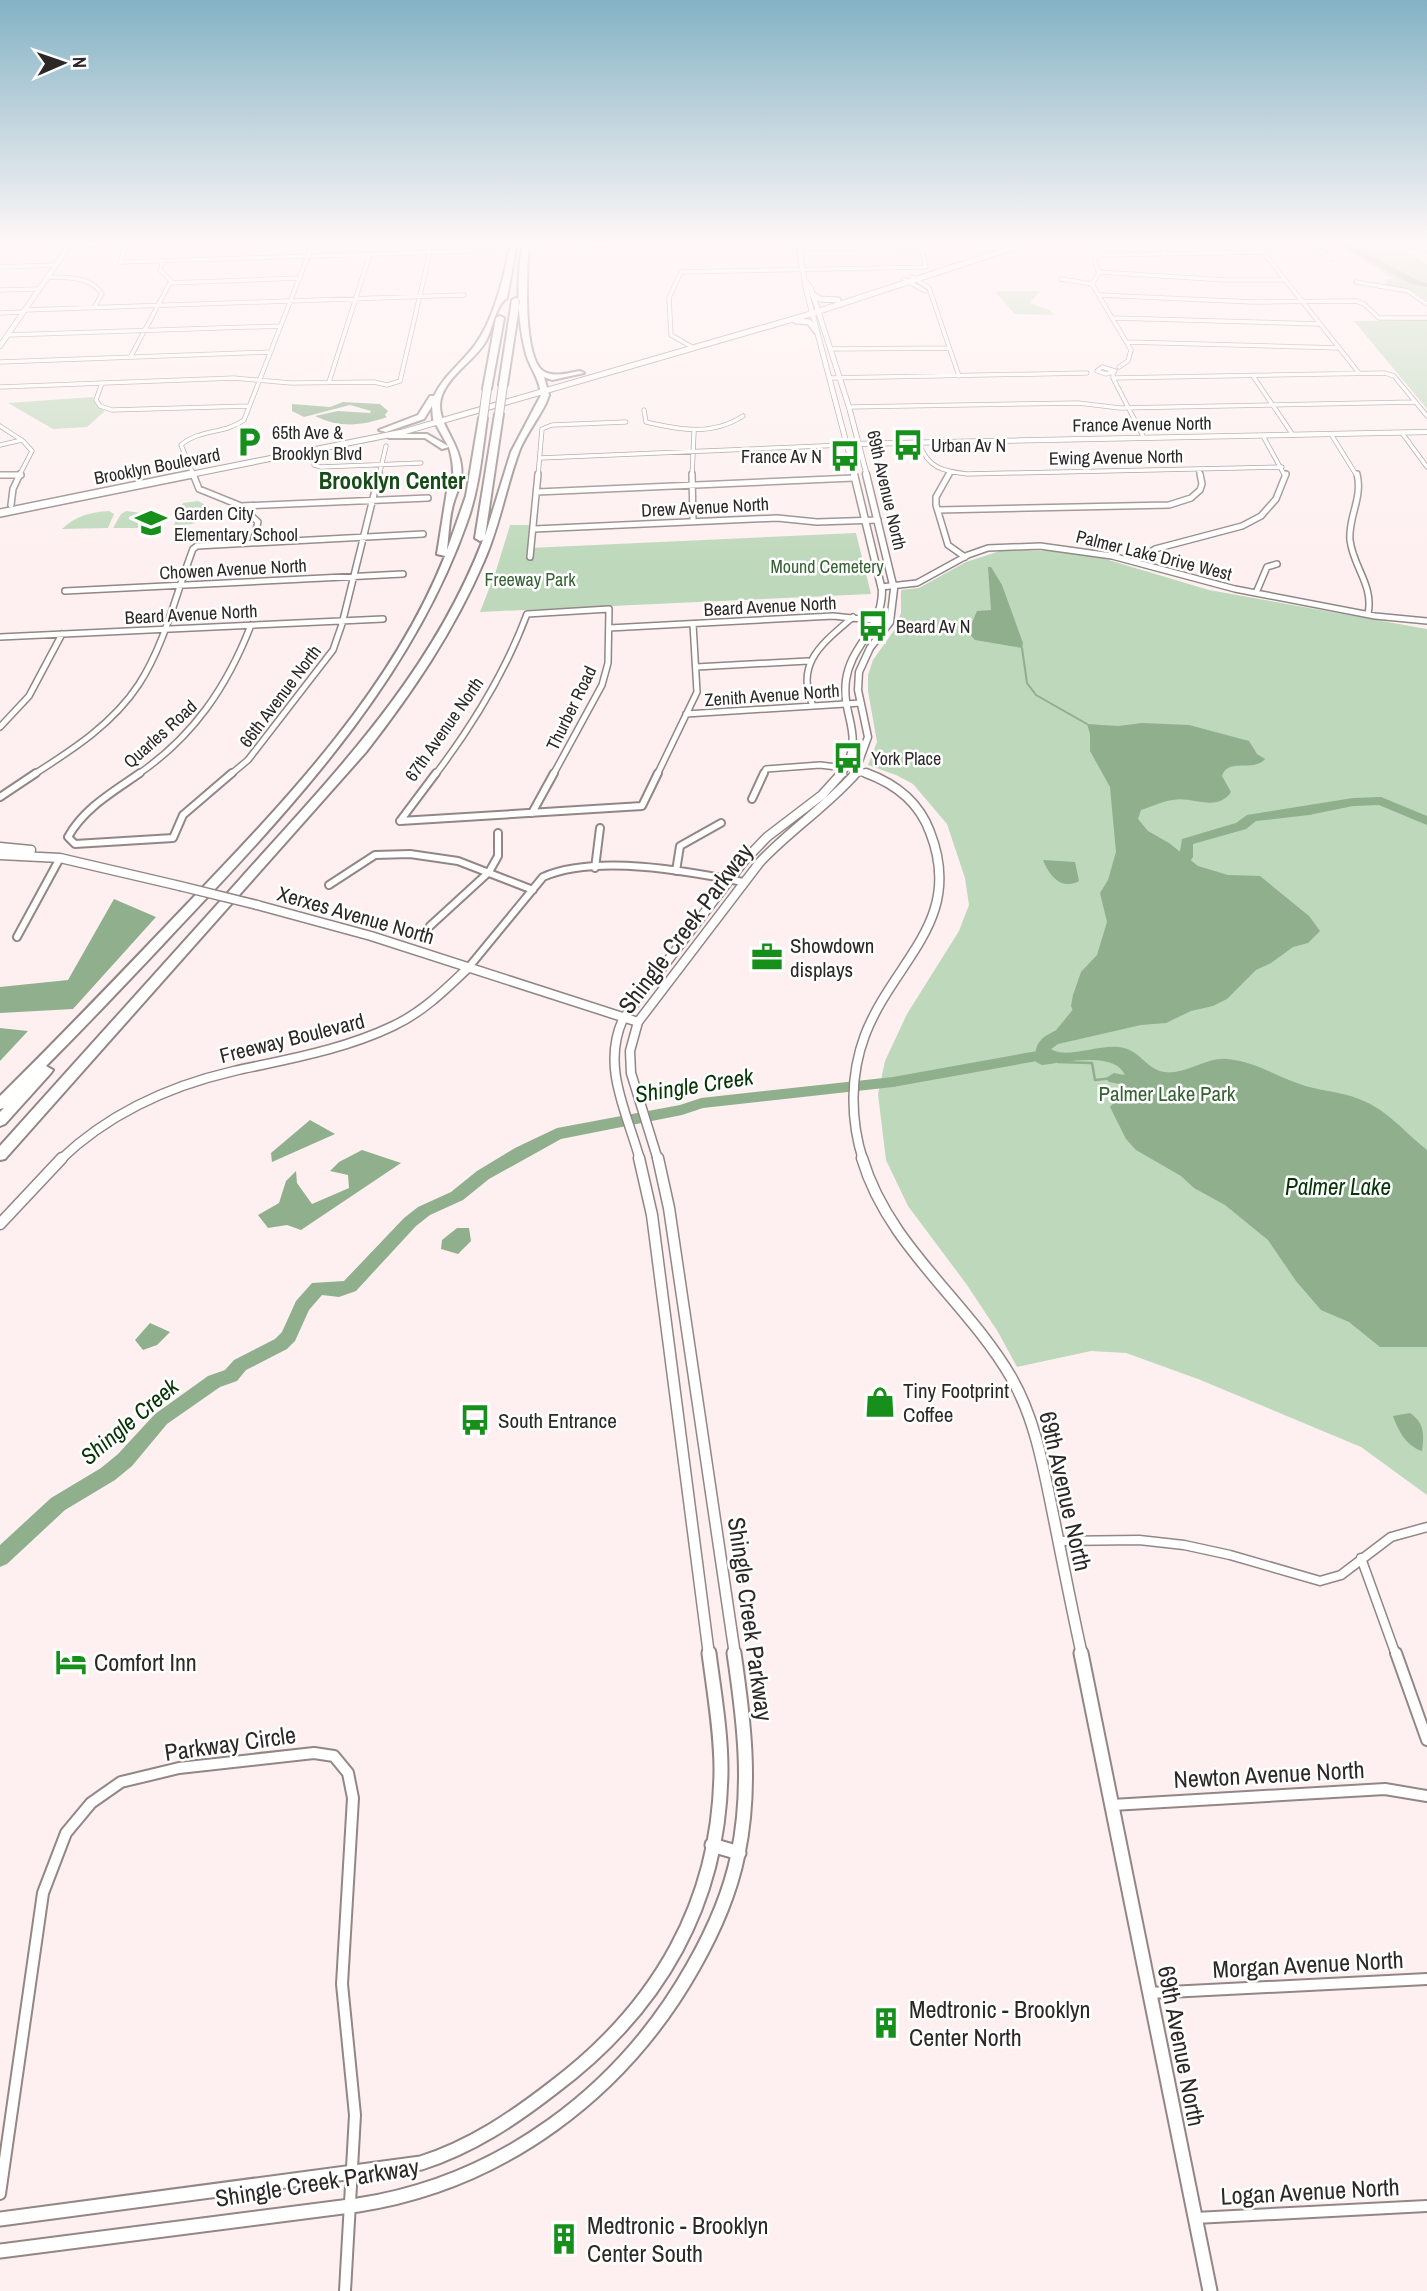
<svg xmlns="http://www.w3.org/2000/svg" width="1427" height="2291" viewBox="0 0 1427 2291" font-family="'Archivo Narrow',sans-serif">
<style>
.green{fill:#bdd8ba}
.water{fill:#8faf8d}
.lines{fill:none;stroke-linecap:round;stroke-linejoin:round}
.stream-far1{stroke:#8faf8d;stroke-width:2}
.stream{stroke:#8faf8d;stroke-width:2.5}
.river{fill:#8faf8d;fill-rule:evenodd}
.minor-far4-casing{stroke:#928686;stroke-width:5}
.minor-far3-casing{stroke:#928686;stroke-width:8}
.minor-far2-casing{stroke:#928686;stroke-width:10}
.minor-far1-casing{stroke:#928686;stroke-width:11}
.minor-casing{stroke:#928686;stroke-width:14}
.tertiary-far4-casing{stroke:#928686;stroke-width:6}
.tertiary-far3-casing{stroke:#928686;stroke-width:9}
.tertiary-far2-casing{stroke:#928686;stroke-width:11}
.tertiary-far1-casing{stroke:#928686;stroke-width:13}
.tertiary-casing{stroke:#928686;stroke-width:17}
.secondary-far1-casing{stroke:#928686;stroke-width:7}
.secondary-casing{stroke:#928686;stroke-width:10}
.motorway-casing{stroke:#928686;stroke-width:4}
.minor-far4{stroke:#fff;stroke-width:3.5}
.minor-far3{stroke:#fff;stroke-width:5}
.minor-far2{stroke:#fff;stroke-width:6}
.minor-far1{stroke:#fff;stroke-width:8}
.minor{stroke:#fff;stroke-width:10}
.tertiary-far4{stroke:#fff;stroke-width:4.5}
.tertiary-far3{stroke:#fff;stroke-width:6}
.tertiary-far2{stroke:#fff;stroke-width:8}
.tertiary-far1{stroke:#fff;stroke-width:10}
.tertiary{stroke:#fff;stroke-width:13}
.secondary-far1{stroke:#fff;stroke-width:5}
.secondary{stroke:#fff;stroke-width:7}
.motorway{fill:#fff;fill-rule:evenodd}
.tertiary-bridge-casing{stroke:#928686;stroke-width:11;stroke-linecap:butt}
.motorway-bridge-casing{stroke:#928686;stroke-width:10;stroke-linecap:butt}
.tertiary-bridge{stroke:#fff;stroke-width:8}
.motorway-bridge{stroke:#fff;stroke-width:8}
.labels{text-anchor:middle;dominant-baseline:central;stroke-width:5;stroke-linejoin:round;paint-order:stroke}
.far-street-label{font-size:18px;fill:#2d2828;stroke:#fff}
.far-poi-label{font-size:18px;fill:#2d2828;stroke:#fff;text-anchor:start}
.far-park-label{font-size:18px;fill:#356233;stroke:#fff}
.street-label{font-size:21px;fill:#2d2828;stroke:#fff}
.poi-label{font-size:21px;fill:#2d2828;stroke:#fff;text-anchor:start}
.park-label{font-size:21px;fill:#356233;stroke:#fff}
.far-district-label{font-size:23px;font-weight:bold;fill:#174c17;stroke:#fff}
.water-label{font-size:23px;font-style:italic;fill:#053506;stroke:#fff}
.near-street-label{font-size:24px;fill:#2d2828;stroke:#fff}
.near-poi-label{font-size:24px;fill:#2d2828;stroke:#fff;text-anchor:start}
</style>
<rect width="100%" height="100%" fill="#fef0f0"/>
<path class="green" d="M431,243H498L497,251H434L435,247Z
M1333,243H1389L1402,247L1427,264V300L1418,294L1386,284L1384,280L1393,278Z
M998,291H1040L1030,303L1049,310L1054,315L1015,314L995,292Z
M1427,320V409L1354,321Z
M93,397L96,406L105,411L87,427L53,429L8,403Z
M198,501L209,507L205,519L192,524L174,525L183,503Z
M109,511L114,514L108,528L62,529C76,516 90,512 109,511Z
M126,511L158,515L161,522L154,528H113L121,514Z
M510,525H531L529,548L856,533L871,594L480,612L496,571Z
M1003,550L1057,551L1105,559L1209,590L1427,629V1495L1361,1447L1198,1379L1126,1353L1091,1351L1017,1367L998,1332L967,1285L908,1206L886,1160L878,1094L885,1061L907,1014L959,931L969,905L965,878L947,824L913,784L896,775L868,765L877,742L868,691V675L873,660L895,629L901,613V590L919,588L966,562Z"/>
<path class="water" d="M343,402L380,404L388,411L385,415L387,417C362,426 339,428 315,416L338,411L370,413L371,411L350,405L304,417L292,411V404L330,407Z
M988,567H991L1002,585L1023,643L1022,648L975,640L968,632L977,611L991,610Z
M1142,723L1189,725L1249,741L1257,754L1265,759C1253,773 1228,757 1222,776L1231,792C1217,813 1192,796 1173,800C1163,801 1151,807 1141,810L1138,819L1148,831L1169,843L1198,866L1228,875L1260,876L1309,916L1320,931L1308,943L1293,947L1271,963L1256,970L1227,999L1213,1006L1191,1011L1166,1023L1141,1025L1058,1044L1051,1049C1067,1060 1103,1042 1124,1048C1138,1051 1147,1067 1160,1071C1182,1078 1205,1057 1227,1059C1253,1061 1274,1075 1297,1083C1317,1091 1339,1091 1359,1099C1388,1110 1404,1132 1427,1150V1347H1380L1349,1322L1321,1310L1296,1281L1268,1240L1225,1205L1194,1188L1181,1176L1136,1150L1126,1139L1110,1107L1126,1089C1132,1047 1066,1062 1042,1065L1036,1062C1031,1030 1062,1034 1076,1018L1071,1006L1073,995L1081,972L1097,955L1107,922L1100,893L1108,880L1116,852L1110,787L1090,751V734L1087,724L1118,726Z
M1043,860L1075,862L1079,881C1061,891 1049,875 1043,860Z
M114,899L156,917L73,1009L0,1013V987L68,980Z
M0,1028L28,1031L0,1061Z
M310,1120L335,1134L272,1162L271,1153Z
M362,1150L401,1163L301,1230L287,1225L268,1228L258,1215L279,1203L286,1181L296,1171L297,1183L312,1204L349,1188L348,1175L330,1171L339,1162Z
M457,1228H469L471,1241L458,1254L441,1249L442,1240Z
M150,1323L170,1332L157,1345L143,1350L135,1340Z
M1410,1413C1425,1423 1424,1435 1422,1451C1406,1446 1398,1430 1393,1416Z"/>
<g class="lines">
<path class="stream-far1" d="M1022,648L1027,683L1036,695L1087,724"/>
<path class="stream" d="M1058,1062L1092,1063L1095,1080L1114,1078"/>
<path class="river" d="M1337,243H1346L1417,280L1427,283V287L1411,284Z
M1381,797L1427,816V825L1379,805L1353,806L1309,815L1256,821L1246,829L1193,844V857L1180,876L1175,877L1168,873L1179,857L1182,839L1236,823L1247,815L1353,798Z
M1089,994L1096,999L1094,1002L1067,1035H1057L1055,1032L1057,1029L1084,996Z
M1043,1050L1048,1051L1050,1055L1048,1059L893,1087L703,1108L682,1115L561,1139L489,1179L463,1200L430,1215L416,1226L356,1291L339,1297L322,1295L309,1310L295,1341L287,1349L246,1370L237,1381L220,1387L167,1424L132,1466L115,1480L65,1510L7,1564L0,1567V1545L51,1498L101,1468L118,1454L155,1414L208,1376L225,1370L234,1360L275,1339L282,1332L296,1301L312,1283L344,1281L404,1218L418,1207L451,1192L477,1171L515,1148L557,1128L680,1105L701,1098L893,1077Z
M1114,1073L1150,1080L1153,1084L1145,1089L1109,1082L1106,1078Z"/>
<defs>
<path id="minor-far4" d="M426,243L430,252
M559,243L572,246L667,243
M680,243H696
M1159,243L1166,253
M1256,243L1359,373
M1308,243L1331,259
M1392,243L1427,249
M126,245L120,262L473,251
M68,247L137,243
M800,249L921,247
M0,267L55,265
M1098,272L1226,280H1285
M47,277C68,278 89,275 102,294L94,308
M912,277L929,288L959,376
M904,279L925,291
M1061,279L1092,284
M1356,282L1408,291L1427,304
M170,283L300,278
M1092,284L1099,273L1094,259L1100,255L1263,252
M1092,284L1131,350L1128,361L1119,367
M0,290L39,289
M1100,295L1252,302L1356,301L1364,304L1379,318H1427
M24,310L464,295
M0,313L23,312
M1113,318L1320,324
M7,335L281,326
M1126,342L1339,348
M692,347L671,335L669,298L681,272L926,267L920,243
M831,349L949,348
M131,356L171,281L160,270L163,261
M0,362L271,352
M1102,367L1115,371L1106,374L1097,371Z
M1113,373V378L1144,438
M1253,376L1293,435
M831,378L1087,373
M1113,378L1385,373L1394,376L1427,416
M329,382L370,254
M102,383L96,400L100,406L112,410L249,406
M0,387L234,378L291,383L374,382L387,385L400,381L430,252
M849,407L1078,403L1120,408L1415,402
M644,410L646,422C680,430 712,436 743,416
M0,426L23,441L32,451L19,476
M1402,433L1427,467
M1331,434L1357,476
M1263,436L1285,476
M919,443C928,468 942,471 967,474L1282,467
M0,445L22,440
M317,452L314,465L321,467L421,463
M540,458L845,445
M1198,469L1201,476
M0,475H21
M194,476L181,445C199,429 225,434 244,420L313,243
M379,476L386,446
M538,476L542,429L552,425L626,422
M692,476L694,432
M948,476L950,472"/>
<path id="minor-far3" d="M193,474L199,489L241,506L258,522L253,542
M692,474L693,521
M949,474L936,497V505L948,545L965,557
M1357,474C1363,498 1348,517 1350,540C1353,567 1374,585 1368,614
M0,475H21
M537,492L854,478
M11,505L13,489L20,474
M241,506L428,498
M938,510L1169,505L1191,498L1200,490L1202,484L1200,474
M534,529L777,518L817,522L878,520
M530,557L538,474
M1135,562L1155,549L1242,526L1261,516L1276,499L1286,474
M881,587L917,583L968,555L988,548L1040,546L1112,556L1235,589L1375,616L1427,621
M65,591L403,574
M1256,593L1267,567L1277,564
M609,628L833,616L890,622
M0,637L383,619
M696,667L808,661
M813,706C794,663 823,643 853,617
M686,714L861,703
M0,727L29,696L62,634
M33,775C72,750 113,724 139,684C165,644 176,593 193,549L197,546L423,534
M137,775C193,737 227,687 251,625
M230,775L248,760L333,650L342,624L379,474
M435,775C473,725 505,673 527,614L609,609L608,663L602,685L553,775
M657,775L697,692L693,624
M763,775L766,769L820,765L845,768"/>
<path id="minor-far2" d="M140,773C113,792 84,808 68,837L75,844L173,838L183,815L232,773
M0,797L36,773
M752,799L764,773
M532,813L554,773
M400,821L436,773
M400,821L642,806L658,773
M595,868L600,828
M676,871L680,846L721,823
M329,885L375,855L410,854L458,861L533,890
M430,926L489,872L498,856V833
M17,937L60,858
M469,967L543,877C596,854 687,871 743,882"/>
<path id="minor-far1" d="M1058,1541L1139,1540L1184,1545L1230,1555L1320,1581L1341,1575L1391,1537L1427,1527
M1361,1558L1396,1655"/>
<path id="minor" d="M1396,1653L1427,1740
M1112,1805L1385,1789L1427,1796
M1149,1993L1427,1979
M0,2194L43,1893L66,1833L91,1803L121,1782L179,1768L314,1753L334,1756L348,1773L353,1798L342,1984L355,2115L345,2291
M1195,2218L1427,2206"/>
<path id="tertiary-far4" d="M798,243L806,289L855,476
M806,282L811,289L849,407L867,476
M0,346L71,243
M855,444L1427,432"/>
<path id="tertiary-far3" d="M854,770L871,775
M841,775C867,734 841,719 846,680C851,644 882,631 882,590L854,474
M854,775L868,737L858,690L859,672L870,648L890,622L894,589L866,474"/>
<path id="tertiary-far2" d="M0,847L31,850
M0,855L60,858L180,886
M257,905L371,936L638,1022
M60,1160C108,1114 169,1086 234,1071C288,1059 343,1050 393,1026C423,1012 446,989 469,967
M640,1160C627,1112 601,1067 623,1019L744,861L767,837L822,795L842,773
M658,1160L631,1073L630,1051L638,1022L760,862C790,830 827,806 856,773
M863,1160C850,1119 850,1075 865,1035C894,960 965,921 930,832C919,802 896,784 866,773"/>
<path id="tertiary-far1" d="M639,1158L652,1215L709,1655
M658,1158L669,1208L735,1655
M862,1158C888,1246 966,1300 1011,1377C1036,1420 1044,1471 1054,1519C1063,1564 1072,1610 1082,1655
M0,1224L62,1158"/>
<path id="tertiary" d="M1081,1653L1210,2291
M712,1845L739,1853
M0,2219L421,2163C471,2147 513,2119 554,2087C659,2008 720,1902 721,1770C721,1731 714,1692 709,1653
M0,2251L358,2205C501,2183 622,2093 693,1967C713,1932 730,1894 738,1854C752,1786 744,1721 734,1653"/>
<path id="secondary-far1" d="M813,295L820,299L838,300
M796,321L809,322L816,331
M183,476L403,432L807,315L1027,243"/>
<path id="secondary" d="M0,513L192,474"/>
<path id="motorway" d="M511,243H517L507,298C495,306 493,328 486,341C474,361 451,373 442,395C433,420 458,438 461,465C463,480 458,489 454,501C449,516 449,534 447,550L466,496L479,418L483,416L487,418C482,453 479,489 467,522C414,672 307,791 200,905C149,959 99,1013 46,1066L53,1070L51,1073L5,1124L0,1126V1112L4,1108L0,1109V1096C64,1033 126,968 188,903C287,799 391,691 445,556L437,554L447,491L451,488C455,474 453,461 449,447L442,449L425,438H389L385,436L389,434H427L448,446L433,419L432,406L424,419L386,432L379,430L418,415L430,396H434C444,375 462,363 475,345C495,318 504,275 511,243Z
M523,243L529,244C527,269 522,356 543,371C554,378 568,373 580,371L584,373L552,380L544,377L549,395L546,403C538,419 527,433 520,449C506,486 500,525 484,561C454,631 412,693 366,752L5,1159L0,1160V1146C80,1057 161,967 241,878C336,772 431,675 483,540L480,541L475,538L495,414L499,412L503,414L485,536L511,452L541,395C540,379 530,368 526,354C517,320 516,277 523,243Z
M516,298L520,300L507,385L503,387L499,385L512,300Z
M500,316L504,318L491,389L487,391L483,389L496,318Z"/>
</defs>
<use href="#minor-far4" class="minor-far4-casing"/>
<use href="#minor-far3" class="minor-far3-casing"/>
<use href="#minor-far2" class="minor-far2-casing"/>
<use href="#minor-far1" class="minor-far1-casing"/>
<use href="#minor" class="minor-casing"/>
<use href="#tertiary-far4" class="tertiary-far4-casing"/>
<use href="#tertiary-far3" class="tertiary-far3-casing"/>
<use href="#tertiary-far2" class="tertiary-far2-casing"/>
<use href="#tertiary-far1" class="tertiary-far1-casing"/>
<use href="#tertiary" class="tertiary-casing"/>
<use href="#secondary-far1" class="secondary-far1-casing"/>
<use href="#secondary" class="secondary-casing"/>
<use href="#motorway" class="motorway-casing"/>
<use href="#minor-far4" class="minor-far4"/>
<use href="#minor-far3" class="minor-far3"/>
<use href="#minor-far2" class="minor-far2"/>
<use href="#minor-far1" class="minor-far1"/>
<use href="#minor" class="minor"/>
<use href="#tertiary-far4" class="tertiary-far4"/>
<use href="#tertiary-far3" class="tertiary-far3"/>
<use href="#tertiary-far2" class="tertiary-far2"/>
<use href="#tertiary-far1" class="tertiary-far1"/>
<use href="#tertiary" class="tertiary"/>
<use href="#secondary-far1" class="secondary-far1"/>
<use href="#secondary" class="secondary"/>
<use href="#motorway" class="motorway"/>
<defs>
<path id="tertiary-bridge" d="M180,886L257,905"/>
<path id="motorway-bridge" d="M499,414L503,385
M483,418L487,389"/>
</defs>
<use href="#tertiary-bridge" class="tertiary-bridge-casing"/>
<use href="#motorway-bridge" class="motorway-bridge-casing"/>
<use href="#tertiary-bridge" class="tertiary-bridge"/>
<use href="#motorway-bridge" class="motorway-bridge"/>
</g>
<linearGradient id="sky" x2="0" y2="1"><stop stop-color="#84b2c4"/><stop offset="0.43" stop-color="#fff8f8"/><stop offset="1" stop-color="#fff8f8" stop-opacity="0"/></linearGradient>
<rect width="1427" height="564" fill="url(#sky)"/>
<defs>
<symbol id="parking-bare" viewBox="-9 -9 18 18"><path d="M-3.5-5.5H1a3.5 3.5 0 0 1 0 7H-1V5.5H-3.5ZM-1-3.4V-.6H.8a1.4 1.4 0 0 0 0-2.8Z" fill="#168f1b" stroke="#fff" stroke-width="2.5" paint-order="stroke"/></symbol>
<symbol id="bus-bare" viewBox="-9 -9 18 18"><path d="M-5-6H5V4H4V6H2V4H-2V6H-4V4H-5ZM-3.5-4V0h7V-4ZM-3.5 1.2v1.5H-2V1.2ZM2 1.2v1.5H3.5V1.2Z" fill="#168f1b" stroke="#fff" stroke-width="2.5" paint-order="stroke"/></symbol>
<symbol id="school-bare" viewBox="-9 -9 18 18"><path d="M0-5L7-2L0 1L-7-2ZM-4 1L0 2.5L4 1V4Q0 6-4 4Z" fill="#168f1b" stroke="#fff" stroke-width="2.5" paint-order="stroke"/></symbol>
<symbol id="office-bare" viewBox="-9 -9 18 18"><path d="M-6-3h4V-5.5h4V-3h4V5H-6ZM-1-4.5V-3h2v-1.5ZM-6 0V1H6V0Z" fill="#168f1b" stroke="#fff" stroke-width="2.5" paint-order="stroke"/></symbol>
<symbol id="shop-bare" viewBox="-9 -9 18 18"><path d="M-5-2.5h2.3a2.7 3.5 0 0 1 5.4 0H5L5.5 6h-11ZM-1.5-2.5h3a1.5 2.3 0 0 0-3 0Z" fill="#168f1b" stroke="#fff" stroke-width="2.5" paint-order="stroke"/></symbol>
<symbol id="hotel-bare" viewBox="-9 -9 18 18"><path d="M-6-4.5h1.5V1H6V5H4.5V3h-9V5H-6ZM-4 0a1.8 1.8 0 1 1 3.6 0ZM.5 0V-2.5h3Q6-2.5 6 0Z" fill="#168f1b" stroke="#fff" stroke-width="2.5" paint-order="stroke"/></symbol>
<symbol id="building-bare" viewBox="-9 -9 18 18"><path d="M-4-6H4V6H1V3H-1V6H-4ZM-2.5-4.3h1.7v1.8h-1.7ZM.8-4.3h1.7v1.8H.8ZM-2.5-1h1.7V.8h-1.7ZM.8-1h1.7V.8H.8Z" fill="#168f1b" stroke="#fff" stroke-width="2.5" paint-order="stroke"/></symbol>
</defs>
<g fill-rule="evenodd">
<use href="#parking-bare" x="227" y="420" width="44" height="44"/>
<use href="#bus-bare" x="886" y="423" width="44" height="44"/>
<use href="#bus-bare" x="823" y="434" width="44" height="44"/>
<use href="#school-bare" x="129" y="501" width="44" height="44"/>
<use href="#bus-bare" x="851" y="604" width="44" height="44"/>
<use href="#bus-bare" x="826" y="736" width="44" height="44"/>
<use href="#office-bare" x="745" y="935" width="44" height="44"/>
<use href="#shop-bare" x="858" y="1380" width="44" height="44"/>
<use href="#bus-bare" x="453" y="1398" width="44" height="44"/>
<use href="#hotel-bare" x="49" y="1640" width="44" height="44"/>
<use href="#building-bare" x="864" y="2001" width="44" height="44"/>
<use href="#building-bare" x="542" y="2217" width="44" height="44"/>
</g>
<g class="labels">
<g class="far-street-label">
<text transform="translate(1142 424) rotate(-1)">France Avenue North</text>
<text transform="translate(1116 457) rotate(-1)">Ewing Avenue North</text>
<text transform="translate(157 466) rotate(-11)">Brooklyn Boulevard</text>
<text transform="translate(887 490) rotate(77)">69th Avenue North</text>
<text transform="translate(705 507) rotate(-3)">Drew Avenue North</text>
<text transform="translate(1154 555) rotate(14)">Palmer Lake Drive West</text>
<text transform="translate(233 569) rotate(-3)">Chowen Avenue North</text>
<text transform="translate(770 606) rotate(-3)">Beard Avenue North</text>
<text transform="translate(191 614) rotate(-3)">Beard Avenue North</text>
<text transform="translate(772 695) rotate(-4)">Zenith Avenue North</text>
<text transform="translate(280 696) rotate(-53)">66th Avenue North</text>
<text transform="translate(571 708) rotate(-64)">Thurber Road</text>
<text transform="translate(444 729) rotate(-55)">67th Avenue North</text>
<text transform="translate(160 734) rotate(-42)">Quarles Road</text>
</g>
<g class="far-poi-label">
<text x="272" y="432">65th Ave &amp;<tspan x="272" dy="21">Brooklyn Blvd</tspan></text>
<text x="931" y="445">Urban Av N</text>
<text x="822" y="456" text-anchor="end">France Av N</text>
<text x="174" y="513">Garden City<tspan x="174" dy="21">Elementary School</tspan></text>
<text x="896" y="626">Beard Av N</text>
<text x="871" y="758">York Place</text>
</g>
<g class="far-park-label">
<text x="827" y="566">Mound Cemetery</text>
<text x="530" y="579">Freeway Park</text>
</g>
<g class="street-label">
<text transform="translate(356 915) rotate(16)">Xerxes Avenue North</text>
<text transform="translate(292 1038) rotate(-14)">Freeway Boulevard</text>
</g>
<g class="poi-label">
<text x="790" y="945">Showdown<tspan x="790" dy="24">displays</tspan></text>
<text x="903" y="1390">Tiny Footprint<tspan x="903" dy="24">Coffee</tspan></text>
<text x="498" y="1420">South Entrance</text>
</g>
<g class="park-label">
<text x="1167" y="1093">Palmer Lake Park</text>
</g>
<g class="far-district-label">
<text x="392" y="480">Brooklyn Center</text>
</g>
<g class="water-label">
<text transform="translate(694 1085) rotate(-9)">Shingle Creek</text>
<text x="1338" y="1186">Palmer Lake</text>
<text transform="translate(129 1421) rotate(-40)">Shingle Creek</text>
</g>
<g class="near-street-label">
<text transform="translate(685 928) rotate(-53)">Shingle Creek Parkway</text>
<text transform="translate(1066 1491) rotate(77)">69th Avenue North</text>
<text transform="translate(751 1619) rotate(82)">Shingle Creek Parkway</text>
<text transform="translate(230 1743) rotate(-8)">Parkway Circle</text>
<text transform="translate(1269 1774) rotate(-3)">Newton Avenue North</text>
<text transform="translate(1308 1964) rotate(-3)">Morgan Avenue North</text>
<text transform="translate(1182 2046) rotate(79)">69th Avenue North</text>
<text transform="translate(317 2182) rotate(-9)">Shingle Creek Parkway</text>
<text transform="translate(1310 2191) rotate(-3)">Logan Avenue North</text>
</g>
<g class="near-poi-label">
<text x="94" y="1662">Comfort Inn</text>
<text x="909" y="2009">Medtronic - Brooklyn<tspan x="909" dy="28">Center North</tspan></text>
<text x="587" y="2225">Medtronic - Brooklyn<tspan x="587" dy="28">Center South</tspan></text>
</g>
</g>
<g transform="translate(63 63) rotate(88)" stroke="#ffffff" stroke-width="5" paint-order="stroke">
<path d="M0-5L12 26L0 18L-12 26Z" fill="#2d2828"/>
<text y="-10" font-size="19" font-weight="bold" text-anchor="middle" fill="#2d2828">N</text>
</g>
</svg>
